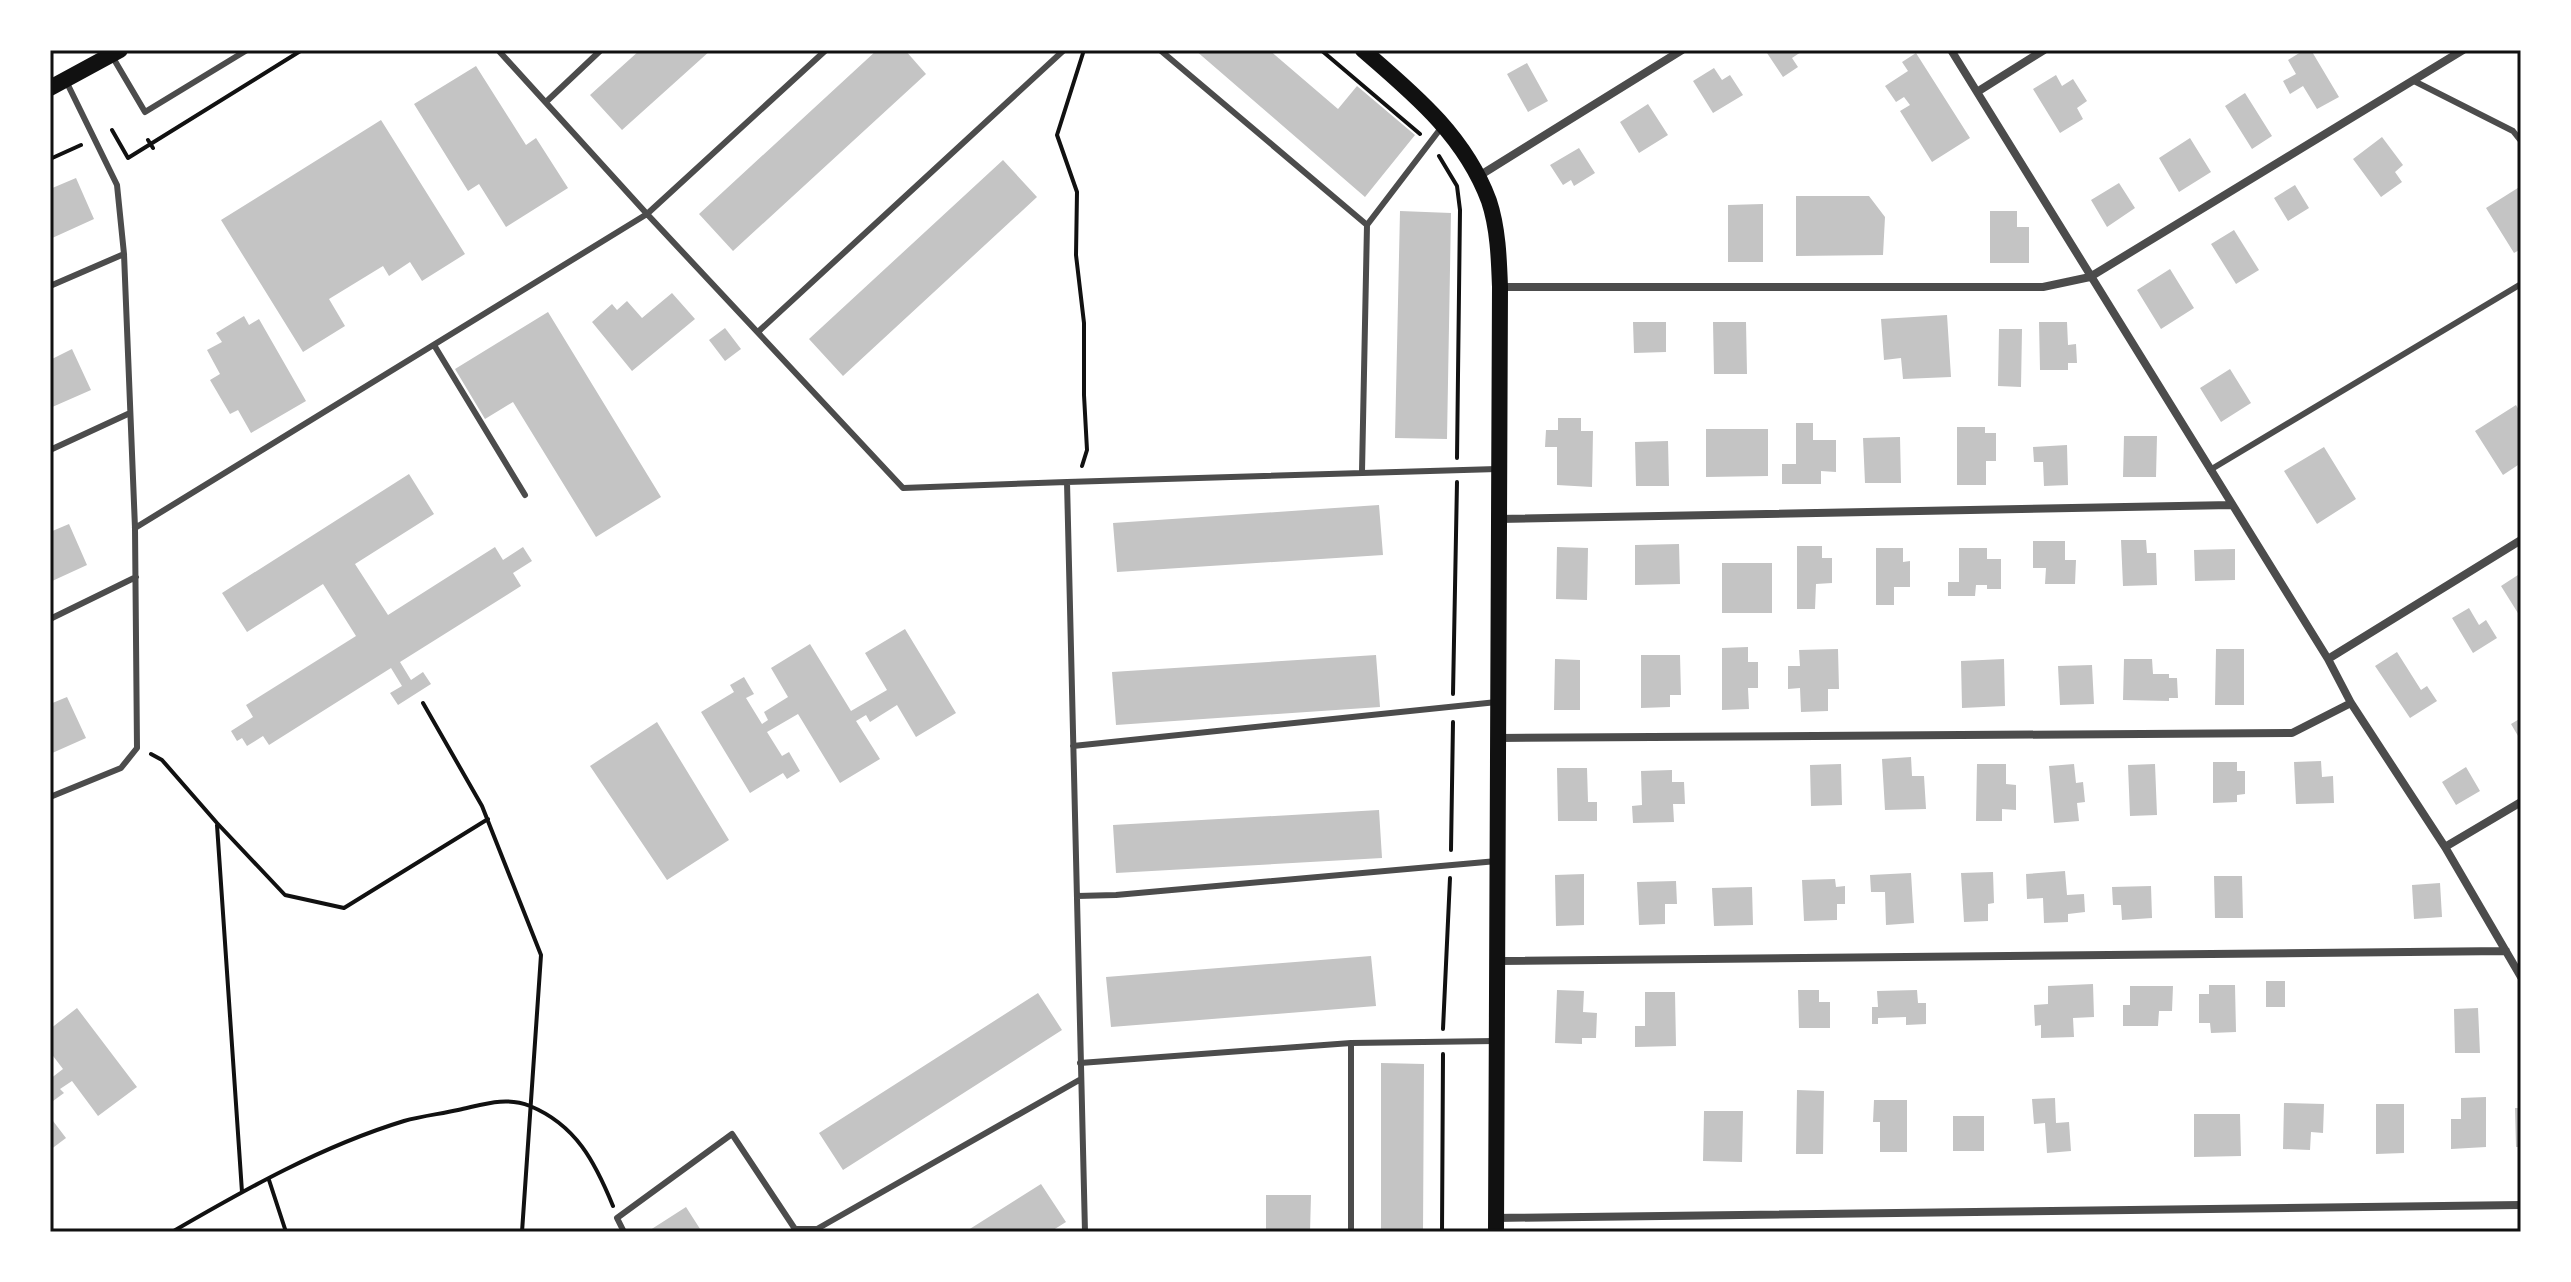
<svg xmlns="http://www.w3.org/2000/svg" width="2571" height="1282" viewBox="0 0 2571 1282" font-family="'Roboto Condensed',sans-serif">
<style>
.building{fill:#c4c4c4}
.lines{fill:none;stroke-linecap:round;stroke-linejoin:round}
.path{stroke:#111;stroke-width:4}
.service{stroke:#4c4c4c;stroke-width:6}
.minor{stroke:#4c4c4c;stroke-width:8}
.secondary{stroke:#111;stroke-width:16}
.neatline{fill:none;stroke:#111;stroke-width:3}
</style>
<rect width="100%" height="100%" fill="#fff"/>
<path class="building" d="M640,50H711L622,130L590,95Z
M877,50H905L926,74L733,251L699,214Z
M1195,50H1269L1338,109L1357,86L1415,135L1365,197Z
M1765,50H1804L1792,58L1798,67L1783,77Z
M2304,50H2311L2339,97L2317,109L2303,86L2290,94L2283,81L2296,74L2288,60Z
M1916,53L1970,138L1932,162L1900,111L1910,105L1904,97L1896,102L1885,86L1908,71L1902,62Z
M1527,63L1548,101L1528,112L1507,74Z
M476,66L526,145L536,138L568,188L506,227L479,184L468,191L414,104Z
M1714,68L1722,80L1730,75L1743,95L1713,113L1693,81Z
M2056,75L2062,86L2073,79L2087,101L2077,108L2083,119L2060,133L2033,89Z
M2245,93L2272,136L2252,149L2225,106Z
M1648,104L1668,135L1639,153L1620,122Z
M381,120L465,254L422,281L410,262L389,276L383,266L329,299L345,326L303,352L221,220Z
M2382,137L2403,165L2395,172L2402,182L2381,197L2353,159Z
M2190,138L2211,172L2179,192L2159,158Z
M1579,148L1595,173L1574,186L1571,180L1563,185L1550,165Z
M1003,160L1037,197L843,376L809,339Z
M76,178L94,219L50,239V189Z
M2119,183L2135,208L2107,227L2091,200Z
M2295,185L2309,208L2288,221L2274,198Z
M2521,186V249L2514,253L2486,208Z
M1796,196H1869L1885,217L1883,255L1796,256Z
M1763,204V262H1728V205Z
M1400,211L1451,213L1447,439L1395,438Z
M1990,211H2017V227H2029V263H1990Z
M2234,230L2259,270L2236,284L2211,244Z
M2170,269L2194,308L2161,329L2137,290Z
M672,293L695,319L632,371L592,322L612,304L617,310L627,301L642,318Z
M548,312L661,497L596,537L513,402L485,419L455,369Z
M1947,315L1951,377L1903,379L1901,358L1884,360L1881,319Z
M244,316L249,325L259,319L306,401L251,433L238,410L230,414L210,380L220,374L207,350L222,342L216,333Z
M1633,322H1666V352L1634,353Z
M1713,322H1746L1747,374H1714Z
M2039,322H2067L2068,345L2076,344L2077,363H2068V370H2040Z
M725,328L741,349L725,361L709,340Z
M1999,329H2022L2021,387L1998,386Z
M72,349L91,390L50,408V360Z
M2230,369L2251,403L2221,422L2200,388Z
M2516,405L2521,414V463L2503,475L2475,431Z
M1558,418H1581V431H1593L1592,487L1557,485V447H1545L1546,430H1558Z
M1796,423H1813V440H1836V472L1821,471V484H1782V464H1796Z
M1957,427H1985V433H1996V461H1986V485H1957Z
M1706,429H1768V476L1706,477Z
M2124,436H2157L2156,477H2123Z
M1900,437L1901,483H1865L1863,438Z
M1668,441L1669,486H1636L1635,442Z
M2067,445L2068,485L2044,486L2043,462H2034L2033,447Z
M2324,447L2356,499L2317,524L2284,471Z
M409,474L434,514L355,564L388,615L495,547L503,560L523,547L532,561L513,573L521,586L400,662L411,680L423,672L431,684L398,705L390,693L402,686L391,668L269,745L263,736L247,746L242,738L237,741L231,731L253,717L246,705L356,636L323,584L247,632L222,593Z
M1379,505L1383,555L1117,572L1113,523Z
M69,524L87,565L50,582V532Z
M2121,540H2146L2147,553H2156L2157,585L2123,586Z
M2033,541H2065V560H2076L2075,584H2045L2046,568H2033Z
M1679,544L1680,584L1635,585V545Z
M1797,546H1822V558H1832V583L1816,584L1815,609H1797Z
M1557,547L1588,548L1587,600L1556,599Z
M1876,548H1903V562L1910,561V587H1894V605H1876Z
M1959,548H1987V559H2001V589H1987V585H1976L1975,596H1948V582H1959Z
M2235,549V580L2195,581L2194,550Z
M1722,563H1772V613H1722Z
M2521,573V618L2501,586Z
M2469,608L2479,625L2486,620L2497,638L2473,653L2452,618Z
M905,629L956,713L916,737L897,705L870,722L866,715L856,721L880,759L840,783L798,714L767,732L782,756L789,752L800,771L787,779L783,773L750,793L701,712L734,692L730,685L744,677L754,694L746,698L762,724L768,720L764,712L788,697L771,668L810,644L851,711L887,690L865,653Z
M1748,647V662H1758V688H1748L1749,709L1722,710V648Z
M1838,649L1839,689H1828V711L1801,712L1800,688L1788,689V666H1800L1799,650Z
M2216,649H2244V705H2215Z
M2397,652L2421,690L2427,686L2437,701L2410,718L2375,666Z
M1376,655L1380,707L1116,725L1112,672Z
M1641,655H1680L1681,695H1670V707L1641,708Z
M1555,659L1580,660V710H1554Z
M2004,659L2005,706L1962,708L1961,661Z
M2124,659H2152L2153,674H2169V678H2177L2178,698H2169V701L2123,700Z
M2092,665L2094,704L2060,705L2058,666Z
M67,697L86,738L50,754V704Z
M2521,718V741L2511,724Z
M657,722L729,840L667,880L590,766Z
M1911,757L1912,776H1924L1926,809L1885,810L1882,759Z
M2321,761L2322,777L2333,776L2334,803L2296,804L2294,762Z
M2213,762H2237V771H2245V794L2237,795V802L2213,803Z
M1841,764L1842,805L1811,806L1810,765Z
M1977,764H2006V784L2016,785V810L2002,809V821H1976Z
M2074,764L2076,783L2083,782L2085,802L2077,803L2079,821L2054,823L2049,766Z
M2155,764L2157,815L2130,816L2128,765Z
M2466,767L2480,791L2456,805L2442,782Z
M1557,768H1587L1588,802H1597V821H1558Z
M1672,770V782H1684L1685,804H1673L1674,822L1633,823L1632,806L1642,805L1641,771Z
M1379,810L1382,858L1116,873L1113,825Z
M2065,871L2067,895L2084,894L2085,912L2068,914V922L2044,923L2043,898L2027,899L2026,874Z
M1993,872L1994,903L1988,904V921L1964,922L1961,873Z
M1911,873L1914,923L1886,925L1885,892H1871L1870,875Z
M1584,874V925L1556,926L1555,875Z
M2214,876H2242L2243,918H2215Z
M1835,879L1836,887L1845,886V904H1837V920L1804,921L1802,880Z
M1676,881L1677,904H1665V924L1639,925L1637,882Z
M2440,883L2442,917L2414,919L2412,885Z
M2151,886L2152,918L2122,920L2121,905H2113L2112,887Z
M1752,887L1753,925L1714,926L1712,888Z
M1371,956L1376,1006L1111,1027L1106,977Z
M2266,981H2285V1007H2266Z
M2093,984L2094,1017L2073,1018L2074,1037L2041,1038V1025L2035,1026L2034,1005L2048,1004V986Z
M2209,985H2235L2236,1032L2211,1033L2210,1023H2199V994H2209Z
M2130,986H2173L2172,1011H2159L2158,1026H2123V1005H2130Z
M1557,990L1584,991L1583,1012L1597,1013L1596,1038H1582V1044L1555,1043Z
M1798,990H1819V1002H1830V1028H1799Z
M1917,990L1918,1003H1926V1024L1906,1025V1017L1878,1018V1024H1872V1007H1878L1877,991Z
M1645,992H1675L1676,1046L1635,1047V1026H1645Z
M1038,993L1062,1030L843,1170L819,1133Z
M77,1008L137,1087L98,1116L72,1081L60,1089L64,1093L53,1101L50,1096V1079L63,1069L50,1052V1029Z
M2478,1008L2480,1053H2455L2454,1009Z
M1381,1063L1424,1064L1423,1232H1381Z
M1797,1090L1824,1091L1823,1154H1796Z
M2486,1097V1147L2451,1149V1119H2461V1098Z
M2055,1098L2056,1123L2069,1122L2071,1151L2047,1153L2045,1123L2034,1124L2032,1099Z
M1874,1100H1907V1152H1880V1122H1873Z
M2284,1103L2324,1104L2323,1133L2311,1132L2310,1150L2283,1149Z
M2376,1104H2404V1153L2376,1154Z
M2515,1108H2521V1147H2516Z
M1704,1111H1743L1742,1162L1703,1161Z
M2194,1114H2240L2241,1156L2194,1157Z
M1953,1116H1984V1151H1953Z
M50,1117L66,1138L50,1150Z
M1041,1184L1066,1222L1050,1232H965Z
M1266,1195H1311L1310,1232H1266Z
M686,1207L702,1232H647Z"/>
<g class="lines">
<path class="path" d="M1321,50L1420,134
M112,130L128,158L302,50
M148,140L153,148
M1439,156L1457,186L1460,210L1457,458
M50,159L81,145
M1082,466L1087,450L1084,395V323L1076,255L1077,192L1057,135L1084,50
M1453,694L1457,482
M423,703L482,806L541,955L522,1232
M151,754L162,760L217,823L285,895L344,908L488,819
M217,825L242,1192
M1451,850L1453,722
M1443,1029L1450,878
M269,1180L286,1232
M172,1232C246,1189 322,1146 404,1121C421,1116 440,1114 458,1110C482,1105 505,1096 530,1106C576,1125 595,1162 613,1206
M1442,1232L1443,1054"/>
<path class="service" d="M498,50L647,214L903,488L1067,482
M1160,50L1367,225
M112,56L145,112L247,50
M2414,81L2513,131L2521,141
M546,102L601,50
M50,286L124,254
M759,331L1064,50
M434,345L525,495
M50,450L130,413
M2210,470L2521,284
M1362,472L1367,225L1441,128
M135,528L647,214L826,50
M50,619L136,577
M1073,746L1497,702
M50,797L121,768L137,748L135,528L124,254L117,185L67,83
M1077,896L1116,895L1497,861
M1080,1063L1351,1043
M624,1232L617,1218L732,1134L795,1229H817
M817,1232V1229L1081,1079
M1085,1232L1067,482L1497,469
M1351,1232V1043L1495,1041"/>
<path class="minor" d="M1951,50L2328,659L2351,703L2445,847L2521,977
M1977,92L2044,50
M1479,176L1682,50
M1500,287H2043L2090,277L2463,50
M1499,519L2232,505
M2328,659L2521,540
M1498,738L2292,733L2351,703
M2445,847L2521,802
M1497,961L2506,951
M1496,1218L2521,1205"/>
<path class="secondary" d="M1363,50C1414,94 1465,136 1489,201C1498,228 1499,259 1500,287L1496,1232
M50,88L120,50"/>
</g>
<rect width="2571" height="1282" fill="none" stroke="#ffffff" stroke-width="104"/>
<rect x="52" y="52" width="2467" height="1178" class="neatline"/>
</svg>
